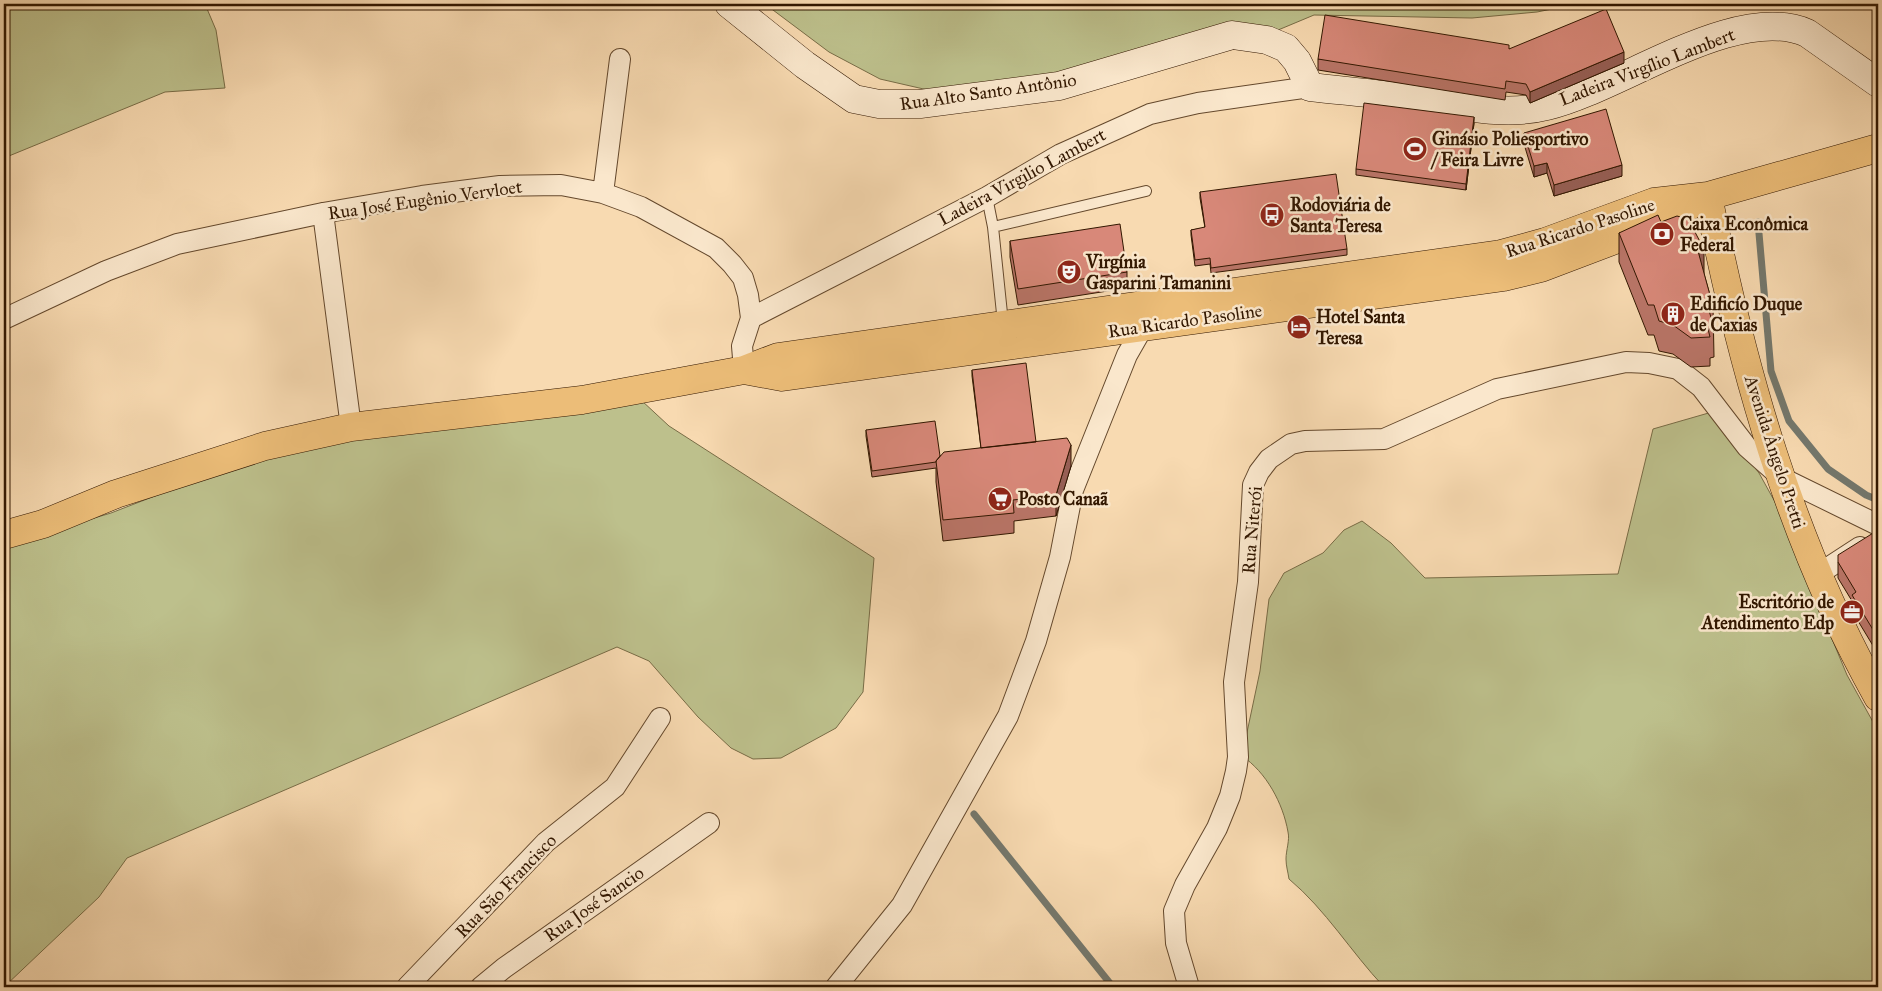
<svg xmlns="http://www.w3.org/2000/svg" width="1882" height="991" viewBox="0 0 1882 991" font-family="'IM FELL Great Primer',serif">
<style>
.green{fill:#bdc08c;stroke:#786c46}
.lines{fill:none;stroke-linecap:round;stroke-linejoin:round}
.stream{stroke:#74786d;stroke-width:7}
.lane-casing{stroke:#64482c;stroke-width:12}
.street-casing{stroke:#64482c;stroke-width:22}
.secondary-casing{stroke:#321700;stroke-width:29}
.primary-casing{stroke:#321700;stroke-width:29}
.lane{stroke:#fae7cc;stroke-width:10}
.street{stroke:#fae7cc;stroke-width:20}
.secondary{stroke:#fae7cc;stroke-width:28}
.primary{stroke:#ecbd78;stroke-width:28}
.wall{fill:#ba7568;stroke:#321700}
.shaded-wall{fill:#975f55;stroke:#321700}
.building{fill:#d88879;stroke:#321700}
.labels{text-anchor:middle;dominant-baseline:central;stroke-width:5;stroke-linejoin:round;paint-order:stroke}
.street-label{font-size:18px;fill:#321700;stroke:#fae7cc}
.poi-label{font-size:18px;font-weight:bold;fill:#321700;stroke:#fae7cc;text-anchor:start}
</style>
<rect width="100%" height="100%" fill="#f8dab1"/>
<filter id="stains"><feTurbulence type="fractalNoise" baseFrequency=".004" numOctaves="4"/><feColorMatrix values="0 0 0 0 .2 0 0 0 0 .09 0 0 0 0 .02 0 0 0 .5 -.17"/></filter>
<radialGradient id="worn" r=".72"><stop offset=".6" stop-color="#630" stop-opacity="0"/><stop offset="1" stop-color="#630" stop-opacity=".3"/></radialGradient>
<path class="green" d="M4,4H205L216,30L225,88L165,92L4,158Z
M765,4H1577L1537,12L1472,18L1314,15L1259,38L1101,70L928,90L880,79L829,52Z
M641,400L669,426L874,558L863,692L836,728L781,758L753,759L731,748L698,717L649,661L617,647L127,858L99,897L4,987V545L111,513L245,461L311,441Z
M1712,412L1759,473L1775,502L1847,675L1878,731V987H1384C1351,952 1326,910 1289,879C1288,872 1286,866 1286,859C1286,850 1290,840 1288,832C1283,803 1266,772 1242,756L1260,671L1269,599L1284,573L1323,553L1344,530L1362,521L1391,543L1425,578L1618,574L1653,429Z"/>
<g class="lines">
<path class="stream" d="M1758,222L1771,371L1789,421L1828,469L1866,495L1878,500
M974,814L1113,987"/>
<defs>
<path id="lane" d="M987,197L993,227L1146,191
M993,227L1003,323"/>
<path id="street" d="M603,193L620,59
M323,213L351,427
M751,318L987,197L1061,154L1150,114L1198,103L1310,87
M4,319L106,271L177,244L323,213L422,196L500,186L561,185L603,193L641,207L716,248L732,264L743,278L748,295L751,318L742,346L744,370
M1817,575L1860,547
M407,987L546,842L615,787L660,718
M481,987L504,968L709,823
M836,987L902,905L1008,716L1036,641L1060,557L1073,490L1127,355L1143,327
M1189,987L1176,943L1174,911L1185,885L1217,828L1230,796L1236,771L1238,757L1234,682L1248,582L1253,485L1259,472L1269,459L1291,444L1305,441L1384,439L1497,389L1626,362L1649,363L1678,369L1701,387L1747,447L1782,478L1878,525"/>
<path id="secondary" d="M729,4L805,65L854,99L879,104H920L1059,86L1232,35L1267,40L1286,48L1297,61L1310,87C1345,91 1381,94 1416,99C1459,105 1504,117 1547,106C1620,89 1735,2 1807,33L1878,83"/>
<path id="primary" d="M1708,196C1742,369 1791,543 1878,697
M744,370L782,377L1504,277L1541,268L1662,222L1698,201
M4,535L43,524L116,494L265,446L351,427L582,400L744,370L778,357L1501,254L1545,242L1654,202L1708,196L1878,148"/>
</defs>
<use href="#lane" class="lane-casing"/>
<use href="#street" class="street-casing"/>
<use href="#secondary" class="secondary-casing"/>
<use href="#primary" class="primary-casing"/>
<use href="#lane" class="lane"/>
<use href="#street" class="street"/>
<use href="#secondary" class="secondary"/>
<use href="#primary" class="primary"/>
</g>
<path class="wall" d="M1509,49L1624,63L1530,103L1526,95L1506,92L1505,100L1318,70V59Z
M1474,123L1466,190L1356,175V169Z
M1524,133L1622,176L1554,196L1547,173L1534,177L1524,144Z
M1200,192L1347,249V255L1211,273L1210,264L1195,266L1191,235V230L1205,228L1200,198Z
M1661,222L1704,274L1713,306L1714,357L1710,358V366L1691,367L1673,354L1659,351L1654,335H1648L1619,262V233Z
M1010,241L1127,272V288L1018,305L1010,257Z
M972,370L1036,442L1071,466L1056,516L1014,521V533L943,541L936,482V468L872,477L866,436V430L940,456L981,448L972,376Z
M1878,530V654L1852,611V601L1838,578V562Z"/>
<path class="shaded-wall" d="M1624,52V63L1530,103V92Z
M1474,117V123L1466,190V184Z
M1547,163V173L1534,177V166Z
M1622,165V176L1554,196V185Z
M1704,249V278L1698,251Z
M1071,445V466L1056,516V495Z"/>
<path class="building" d="M1606,9L1624,52L1530,92L1526,84L1506,81L1505,89L1318,59L1325,15L1509,45V49Z
M1364,103L1474,117L1466,184L1356,169Z
M1606,109L1622,165L1554,185L1547,163L1534,166L1524,133Z
M1336,174L1347,249L1211,268L1210,258L1195,260L1191,230L1205,227L1200,192Z
M1658,215L1661,222L1677,216L1688,219L1704,249L1698,251L1713,306L1708,307L1714,328L1708,329L1710,337L1691,338L1673,325L1659,321L1654,305H1648L1619,233Z
M1120,224L1127,272L1018,289L1010,241Z
M1026,363L1036,442L981,448L972,370Z
M935,421L940,456L936,461V462L872,471L866,430Z
M1067,438L1071,445L1056,495L1013,500L1014,513L943,520L936,461L944,452Z
M1878,530V638L1852,595L1856,592L1838,562V555Z"/>
<defs>
<symbol id="stadium-disc" viewBox="-11 -11 22 22"><circle r="9.5" fill="#8f2418" stroke="#fae7cc"/><path d="M0-5a6.5 5 0 1 0 0 10a6.5 5 0 1 0 0-10ZM-3.5-1.8h7v3.6h-7Z" fill="#fff"/></symbol>
<symbol id="bus-disc" viewBox="-11 -11 22 22"><circle r="9.5" fill="#8f2418" stroke="#fae7cc"/><path d="M-5-6H5V4H4V6H2V4H-2V6H-4V4H-5ZM-3.5-4V0h7V-4ZM-3.5 1.2v1.5H-2V1.2ZM2 1.2v1.5H3.5V1.2Z" fill="#fff"/></symbol>
<symbol id="bank-disc" viewBox="-11 -11 22 22"><circle r="9.5" fill="#8f2418" stroke="#fae7cc"/><path d="M-6-4H6V4H-6ZM0-2.3a2.3 2.3 0 1 0 0 4.6a2.3 2.3 0 1 0 0-4.6Z" fill="#fff"/></symbol>
<symbol id="theatre-disc" viewBox="-11 -11 22 22"><circle r="9.5" fill="#8f2418" stroke="#fae7cc"/><path d="M-5-5.5Q0-4 5-5.5V0Q5 5 0 6Q-5 5-5 0ZM-3.3-2.5H-1v1.5H-3.3ZM1-2.5H3.3v1.5H1ZM-2.8 1Q0 5.5 2.8 1Z" fill="#fff"/></symbol>
<symbol id="building-disc" viewBox="-11 -11 22 22"><circle r="9.5" fill="#8f2418" stroke="#fae7cc"/><path d="M-4-6H4V6H1V3H-1V6H-4ZM-2.5-4.3h1.7v1.8h-1.7ZM.8-4.3h1.7v1.8H.8ZM-2.5-1h1.7V.8h-1.7ZM.8-1h1.7V.8H.8Z" fill="#fff"/></symbol>
<symbol id="hotel-disc" viewBox="-11 -11 22 22"><circle r="9.5" fill="#8f2418" stroke="#fae7cc"/><path d="M-6-4.5h1.5V1H6V5H4.5V3h-9V5H-6ZM-4 0a1.8 1.8 0 1 1 3.6 0ZM.5 0V-2.5h3Q6-2.5 6 0Z" fill="#fff"/></symbol>
<symbol id="supermarket-disc" viewBox="-11 -11 22 22"><circle r="9.5" fill="#8f2418" stroke="#fae7cc"/><path d="M-6-5.5h2.5l.6 2H6L4.5 2H-2.5L-4.4-4H-6ZM-1.5 3.2a1.3 1.3 0 1 0 .1 0ZM3 3.2a1.3 1.3 0 1 0 .1 0Z" fill="#fff"/></symbol>
<symbol id="office-disc" viewBox="-11 -11 22 22"><circle r="9.5" fill="#8f2418" stroke="#fae7cc"/><path d="M-6-3h4V-5.5h4V-3h4V5H-6ZM-1-4.5V-3h2v-1.5ZM-6 0V1H6V0Z" fill="#fff"/></symbol>
</defs>
<g fill-rule="evenodd">
<use href="#stadium-disc" x="1401" y="135" width="28" height="28"/>
<use href="#bus-disc" x="1258" y="201" width="28" height="28"/>
<use href="#bank-disc" x="1648" y="220" width="28" height="28"/>
<use href="#theatre-disc" x="1055" y="258" width="28" height="28"/>
<use href="#building-disc" x="1659" y="300" width="28" height="28"/>
<use href="#hotel-disc" x="1285" y="313" width="28" height="28"/>
<use href="#supermarket-disc" x="986" y="485" width="28" height="28"/>
<use href="#office-disc" x="1838" y="598" width="28" height="28"/>
</g>
<g class="labels">
<g class="street-label">
<text transform="translate(1647 67) rotate(-21)">Ladeira Virgílio Lambert</text>
<text transform="translate(988 92) rotate(-8)">Rua Alto Santo Antônio</text>
<text transform="translate(1022 177) rotate(-28)">Ladeira Virgilio Lambert</text>
<text transform="translate(425 200) rotate(-8)">Rua José Eugênio Vervloet</text>
<text transform="translate(1580 228) rotate(-18)">Rua Ricardo Pasoline</text>
<text transform="translate(1185 321) rotate(-8)">Rua Ricardo Pasoline</text>
<text transform="translate(1775 452) rotate(72)">Avenida Ângelo Pretti</text>
<text transform="translate(1252 530) rotate(-85)">Rua Niterói</text>
<text transform="translate(506 886) rotate(-46)">Rua São Francisco</text>
<text transform="translate(594 904) rotate(-35)">Rua José Sancio</text>
</g>
<g class="poi-label">
<text x="1432" y="139">Ginásio Poliesportivo<tspan x="1432" dy="21">/ Feira Livre</tspan></text>
<text x="1290" y="205">Rodoviária de<tspan x="1290" dy="21">Santa Teresa</tspan></text>
<text x="1680" y="224">Caixa Econômica<tspan x="1680" dy="21">Federal</tspan></text>
<text x="1086" y="262">Virgínia<tspan x="1086" dy="21">Gasparini Tamanini</tspan></text>
<text x="1690" y="304">Edificío Duque<tspan x="1690" dy="21">de Caxias</tspan></text>
<text x="1316" y="317">Hotel Santa<tspan x="1316" dy="21">Teresa</tspan></text>
<text x="1018" y="499">Posto Canaã</text>
<text x="1834" y="602" text-anchor="end">Escritório de<tspan x="1834" dy="21">Atendimento Edp</tspan></text>
</g>
</g>
<rect width="1882" height="991" fill="none" stroke="#f8dab1" stroke-width="20"/>
<rect x="5" y="5" width="1872" height="981" fill="none" stroke="#321700" stroke-width="2.5"/>
<rect x="10" y="10" width="1862" height="971" fill="none" stroke="#321700"/>
<rect width="100%" height="100%" filter="url(#stains)"/>
<rect width="100%" height="100%" fill="url(#worn)"/>
</svg>
